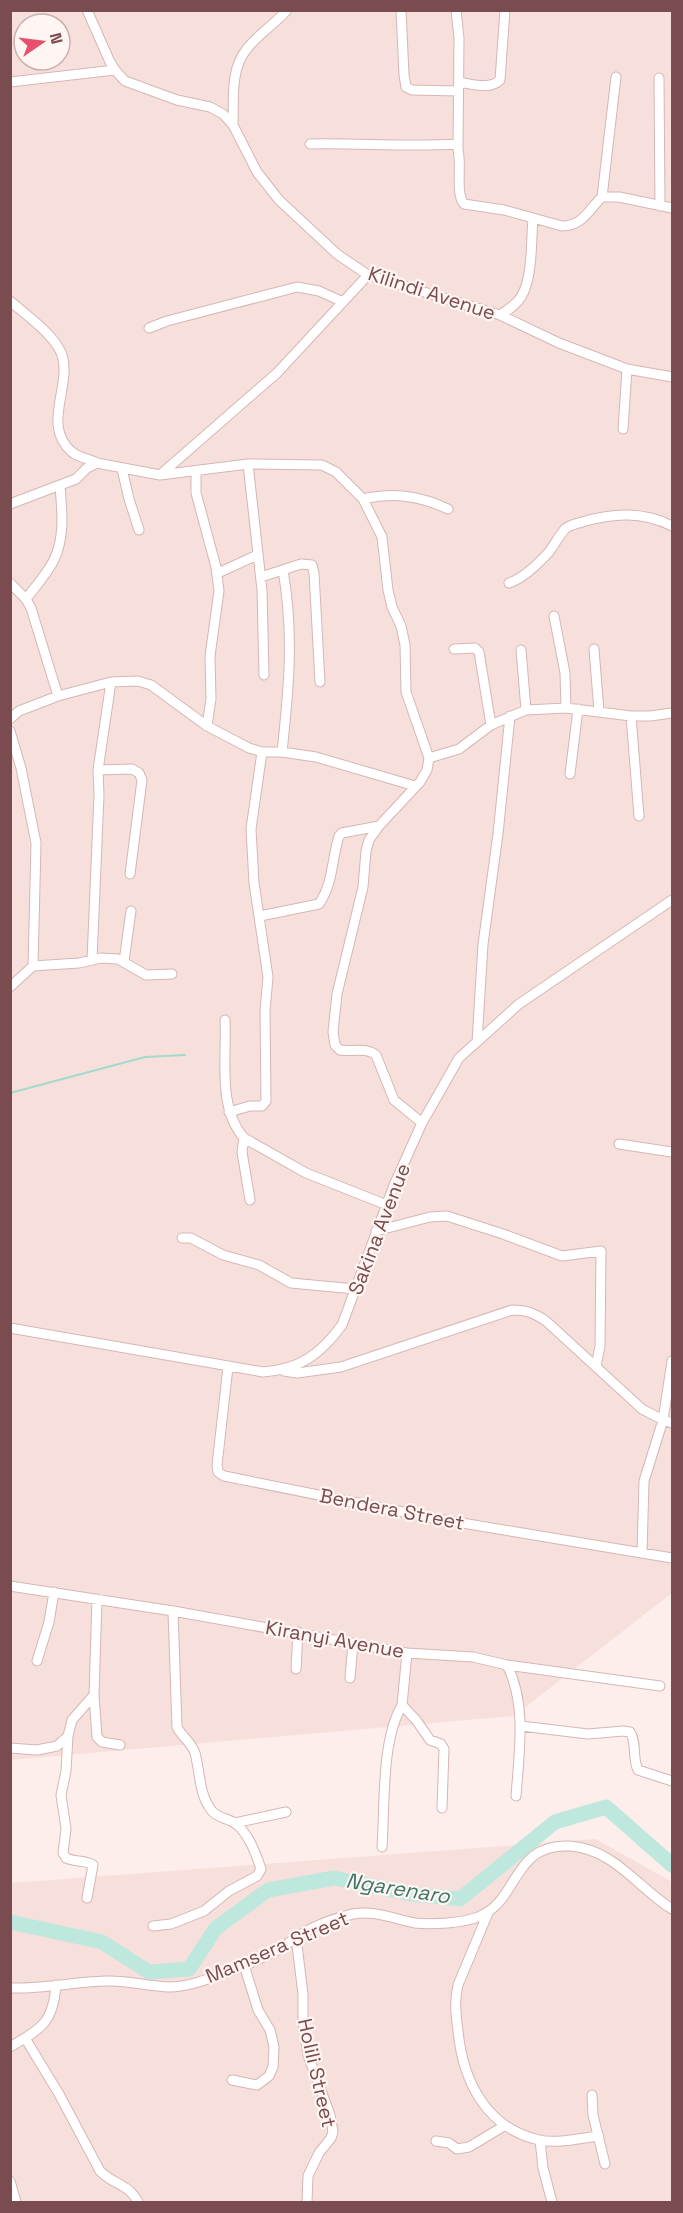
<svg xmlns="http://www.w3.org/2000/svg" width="683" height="2213" viewBox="0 0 683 2213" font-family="'Space Grotesk',sans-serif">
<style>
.residential{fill:#f7e0dc;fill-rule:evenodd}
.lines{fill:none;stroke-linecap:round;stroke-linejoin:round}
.stream{stroke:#a4dacc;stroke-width:2}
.river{stroke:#bee8dd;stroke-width:15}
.minor-casing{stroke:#d5b6b5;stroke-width:11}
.minor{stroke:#fff;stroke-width:9}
.labels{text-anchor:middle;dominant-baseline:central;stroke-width:4.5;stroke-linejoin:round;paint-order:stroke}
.street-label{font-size:20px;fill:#7a4c4f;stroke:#fff5f2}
.water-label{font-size:21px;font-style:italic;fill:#3c7768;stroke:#fff5f2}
</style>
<rect width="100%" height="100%" fill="#fdeeeb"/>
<path class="residential" d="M11,11H672V1593L514,1716L11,1760ZM24,24H60V60H24Z
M596,1839L672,1882V2202H11V1883Z"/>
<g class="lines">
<path class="stream" d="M10,1093L145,1057L185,1055"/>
<path class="river" d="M10,1922L102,1942L149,1972L189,1969L216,1928L268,1890L334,1878L411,1894L460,1899L555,1822L606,1807L672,1865"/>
<defs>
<path id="minor" d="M87,10L110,62L115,70L125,81L177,100L210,107L223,114L233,125L257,172L279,200L337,254L368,275L500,315L559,343L627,369L672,377
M401,10L404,75L406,87L412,90L458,91
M456,10L459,38L458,150C462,165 455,193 464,204L504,210L562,226C583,226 589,209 602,197H619L672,208
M659,78L660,206
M10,82L115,70
M459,82C472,84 490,90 500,80L505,10
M233,125C234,101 230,70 246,50C257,35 275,24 287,10
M310,144C359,143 409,147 458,144
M602,197L616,77
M10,301C26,315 55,335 62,355C72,386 41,426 72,452C79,458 90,459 97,463
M500,315C508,310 516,305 521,297C533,278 531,240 533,218
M149,328L167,321L297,287L319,291L343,302
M623,429L627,369
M248,464L262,590L264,675
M122,469L129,499L139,530
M196,471V493L216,567L219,591L210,656L211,699L207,726
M160,475L277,373L368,275
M363,499C394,492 420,496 448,509
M10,504L76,479L87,468L97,463L160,475L248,464L322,465L336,472L363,499L382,537L388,590L392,607L401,626L405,645L406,692L429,758L427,770L420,782L379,826L369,840L366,851L363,887L337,994L333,1032L335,1045L340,1050C353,1052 366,1047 376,1055L394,1100L422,1123
M218,573L257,555
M261,577L301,564L312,565L314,573L320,682
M10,583L26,599L31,608L58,696
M509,583C524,578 538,564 549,552C554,545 559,536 565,529C569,525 576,524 582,522C613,513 643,511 672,526
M26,599C35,587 47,574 54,560C65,537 62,511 60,486
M554,616L565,673L566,708
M454,649L475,648L479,652L491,725
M594,649L599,711
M521,650L526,710
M631,716L639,816
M10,719L19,711L58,696L111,682L138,681L151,685L207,726L249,748L262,752H282L316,757L415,786
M10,731L21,768L36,843L33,966
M282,752C289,687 294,634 283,570
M429,758L459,749L491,725L526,710L566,708L631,716H650L672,713
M98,770L132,769L139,773L142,780L130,874
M570,774L578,709
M260,916L319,904C333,884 332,858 339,836L342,833L379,826
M92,960L99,795L98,770L111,682
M124,961L131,911
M10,987L33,966L79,963L101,958L118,959L146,975L172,974
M225,1020C227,1056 217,1108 244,1138L306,1173L387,1205
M477,1042L483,944L498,834L510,716
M229,1112L250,1106H262L266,1101L265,1011L268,977L254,883L251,829L262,752
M244,1138L242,1152L250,1200
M619,1144L672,1152
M376,1231L430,1217L447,1216L503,1234L562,1256L601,1251L600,1346L596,1366
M182,1238H191L223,1255L259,1265L291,1283L355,1289
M10,1328L263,1372C300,1369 320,1355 342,1325L394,1185L422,1123L459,1058L519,1004L672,900
M228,1367L217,1465L218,1472L224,1476L438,1519L672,1558
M284,1371L297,1373L341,1367L512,1310C526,1310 534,1313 546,1321L642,1409L663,1420L672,1423
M642,1553L644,1481L663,1420L672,1361
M10,1586L173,1611L407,1653L473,1657L507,1665L660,1686
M407,1653L402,1705L416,1720L430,1740L441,1744L444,1749L442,1808
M37,1661L49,1622L54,1592
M507,1665C527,1704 519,1754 516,1796
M296,1669L298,1632
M350,1678L353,1643
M94,1695L97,1737L102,1742L120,1745
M521,1726L588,1734L623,1731L630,1732C637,1742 632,1758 638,1770L672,1781
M68,1736L66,1771L61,1795L66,1829L63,1853L66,1858C74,1862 86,1860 93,1865L87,1898
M10,1748L37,1750L57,1746L68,1736L72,1720L94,1695L97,1599
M235,1823L286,1812
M382,1847C385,1805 381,1741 402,1705
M488,1913L458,1985C454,2001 456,2015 458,2031C463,2081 486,2128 539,2140C558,2144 580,2138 599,2136
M153,1926L171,1924L204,1911L229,1891L257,1876L261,1869C256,1854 249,1834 236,1824C229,1818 219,1819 212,1811C199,1796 200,1771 195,1753C192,1743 182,1737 177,1727L173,1611
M296,1937L303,1994V2020L308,2055L330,2115L333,2132L331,2138L319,2153L308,2176L307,2202
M10,1988C42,1989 74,1982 105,1981C127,1980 147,1986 169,1987C189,1987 211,1978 230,1971C247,1965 264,1957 280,1949C285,1946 290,1942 295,1938C311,1927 334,1918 353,1914C375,1910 394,1919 415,1923C432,1925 463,1923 478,1917C520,1901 511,1843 570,1846C614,1849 638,1888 672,1909
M25,2038L59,2094L100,2171C115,2186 128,2183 138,2202
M10,2047C42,2028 53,2023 56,1985
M232,2080L257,2085L269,2076L273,2067L274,2047L270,2030L258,2010L244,1965
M592,2095L593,2115L605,2164
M540,2140L543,2168L552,2202
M436,2141L449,2143L457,2149L469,2147L504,2126
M10,2181L16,2202"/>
</defs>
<use href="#minor" class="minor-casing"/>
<use href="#minor" class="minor"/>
</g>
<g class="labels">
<g class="street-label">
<text transform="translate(432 293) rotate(18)">Kilindi Avenue</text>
<text transform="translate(379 1229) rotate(-69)">Sakina Avenue</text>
<text transform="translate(392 1509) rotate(11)">Bendera Street</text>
<text transform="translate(335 1639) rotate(10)">Kiranyi Avenue</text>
<text transform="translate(277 1947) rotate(-23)">Mamsera Street</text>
<text transform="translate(317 2073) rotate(77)">Holili Street</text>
</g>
<g class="water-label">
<text transform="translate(398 1888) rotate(9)">Ngarenaro</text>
</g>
</g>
<rect width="683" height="2213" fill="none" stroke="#7a4c4f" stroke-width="24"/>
<g transform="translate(42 42) rotate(76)"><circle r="28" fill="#fff5f2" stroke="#cab1b1" stroke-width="1.5"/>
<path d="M0-4.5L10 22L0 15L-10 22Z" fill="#e94f6d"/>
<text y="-9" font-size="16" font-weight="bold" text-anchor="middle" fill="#7a4c4f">N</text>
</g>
</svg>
